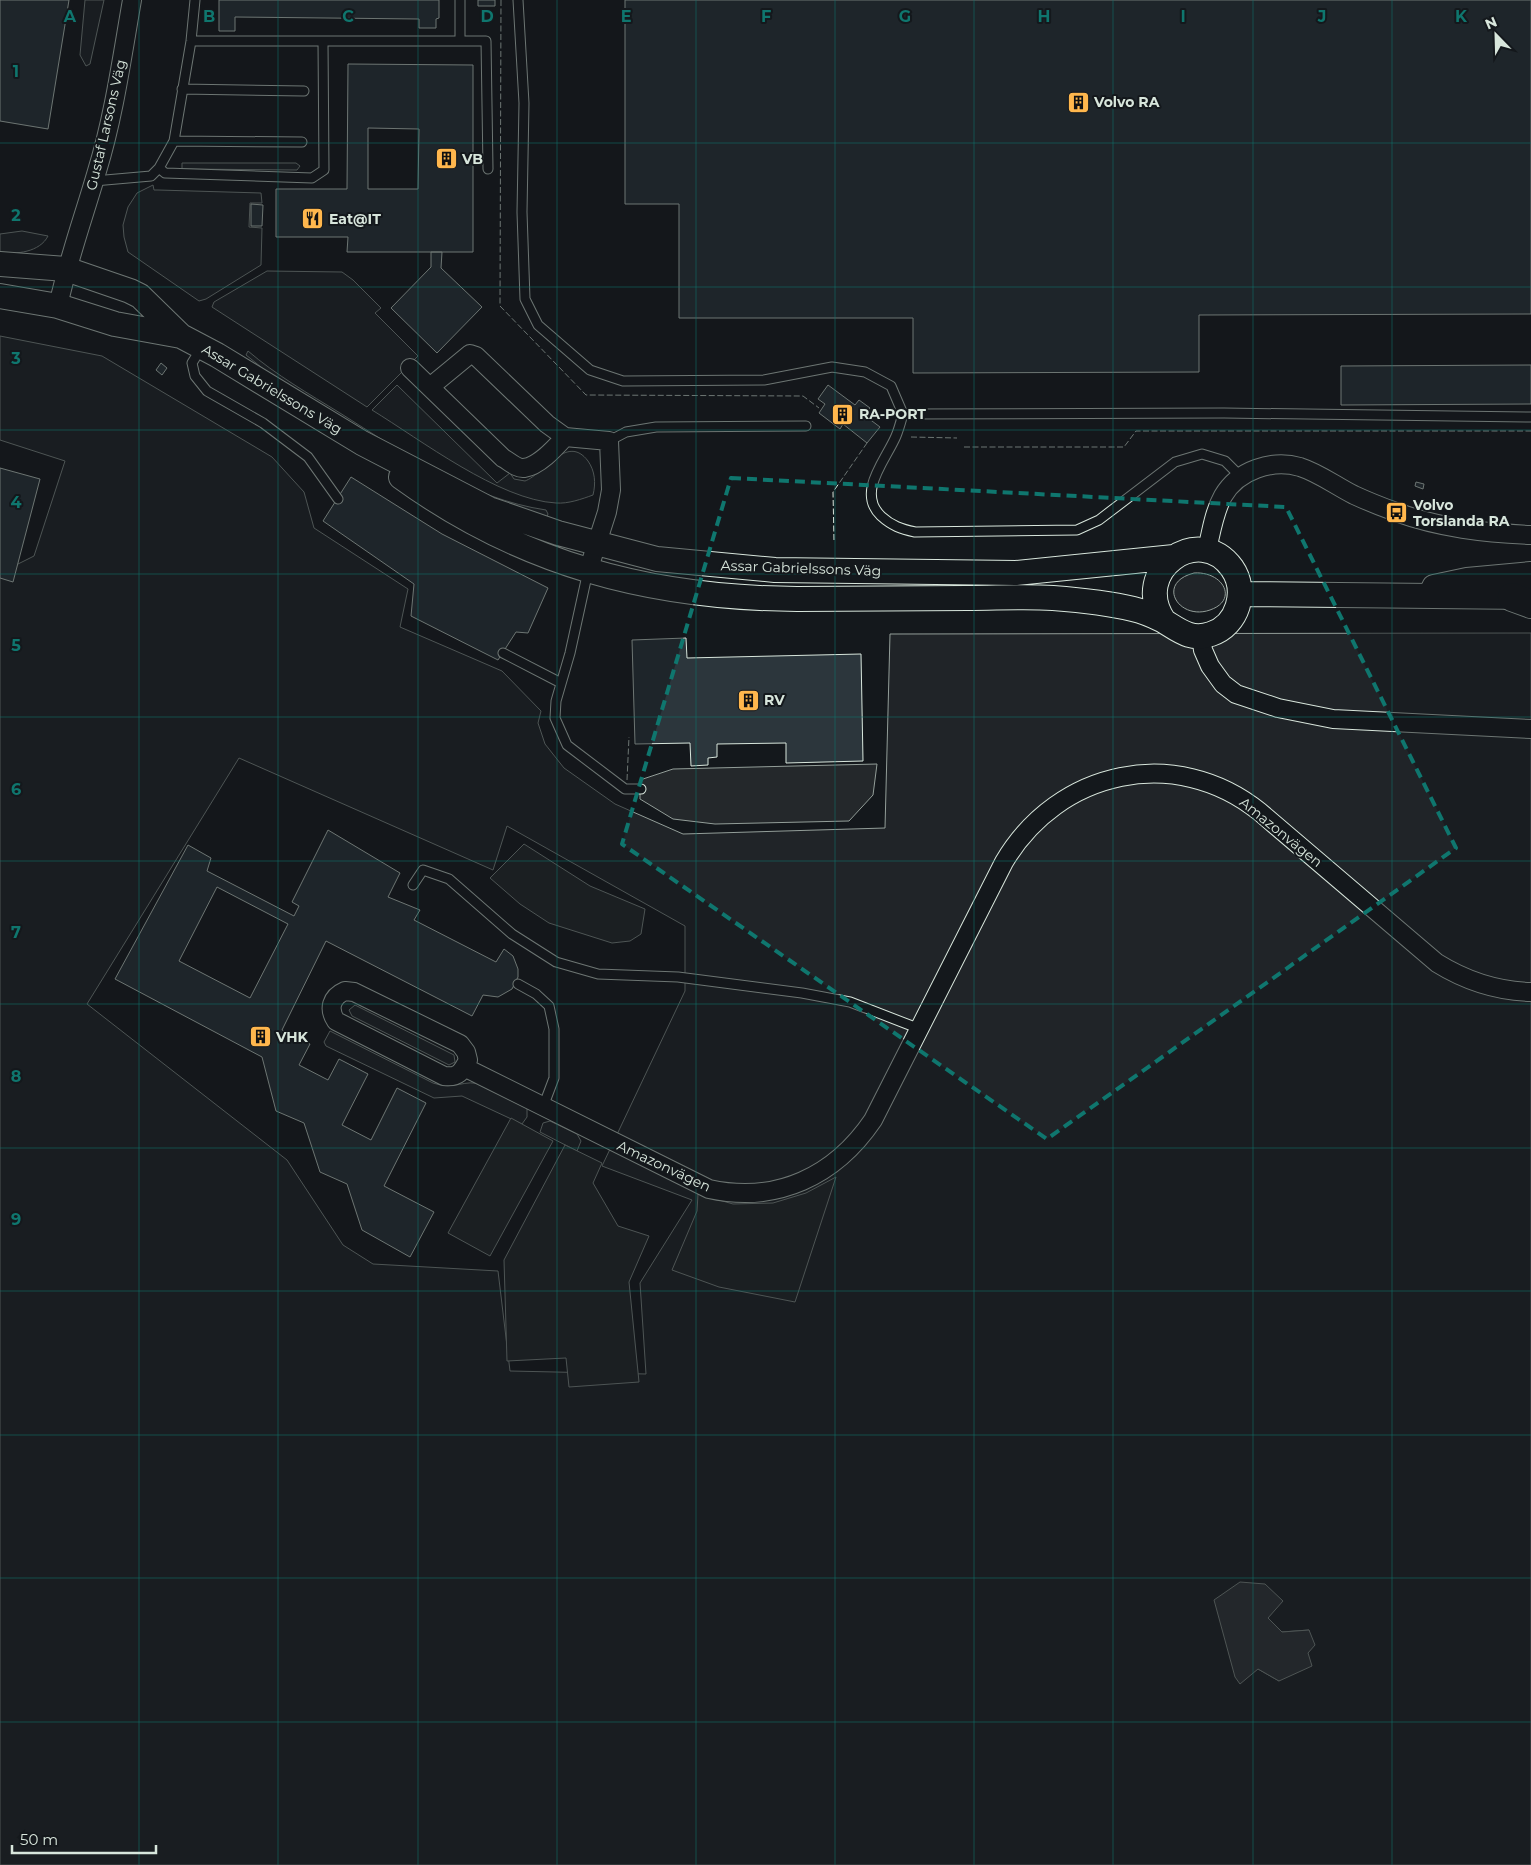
<svg xmlns="http://www.w3.org/2000/svg" width="1531" height="1865" viewBox="0 0 1531 1865" font-family="Montserrat,sans-serif">
<style>
.green{fill:#202428;stroke:#939e99;fill-rule:evenodd}
.parking{fill:#24282b;stroke:#939e99}
.water{fill:#363b3e;stroke:#939e99}
.building{fill:#2c363c;stroke:#d8e6dc;fill-rule:evenodd}
.lines{fill:none;stroke-linecap:round;stroke-linejoin:round}
.lane-casing{stroke:#d8e6dc;stroke-width:11}
.street-casing{stroke:#d8e6dc;stroke-width:20}
.secondary-casing{stroke:#d8e6dc;stroke-width:26}
.highway-casing{stroke:#d8e6dc;stroke-width:30}
.lane{stroke:#14181c;stroke-width:9}
.street{stroke:#14181c;stroke-width:18}
.secondary{stroke:#14181c;stroke-width:24}
.highway{stroke:#14181c;stroke-width:28}
.fence{stroke:#d8e6dc;stroke-width:1;stroke-dasharray:6 2.5;stroke-linecap:butt}
.marked{fill:none;stroke:#0f766e;stroke-width:4;stroke-dasharray:10 6;stroke-linejoin:round}
.grid{fill:none;stroke:#0f766e;stroke-width:1;stroke-opacity:0.55}
.labels{text-anchor:middle;dominant-baseline:central;stroke-width:4;stroke-linejoin:round;paint-order:stroke}
.poi-label{font-size:14px;font-weight:bold;fill:#d8e6dc;stroke:#14181c;text-anchor:start}
.street-label{font-size:14px;fill:#d8e6dc;stroke:#14181c}
.grid-label{font-size:16px;text-anchor:middle;font-weight:bold;fill:#0f766e;stroke:#14181c;stroke-width:4;stroke-linejoin:round;paint-order:stroke}
</style>
<rect width="100%" height="100%" fill="#14181c"/>
<path class="green" d="M85,0H104L90,64L86,66L80,55Z
M182,163H296L300,166L297,170L182,169Z
M153,185L154,190H158L261,193L262,203H250L249,227L262,228L261,265L206,299L199,301L128,252L124,237L123,225L128,207L137,193Z
M22,231L48,236C40,252 16,255 0,252V234Z
M267,271L342,272L353,280L381,308L375,313L418,356L367,407L212,307L214,302Z
M0,336L102,356L272,457L304,492L314,528L408,589L400,627L502,671L541,711L538,723L545,744L564,768L615,804L683,834L885,828L890,634L1531,633V1865H0V573L34,556L65,461L0,440ZM239,758L493,870L507,826L685,926V991L602,1166L692,1200L640,1283L646,1374L510,1371L498,1271L373,1264L343,1245L287,1160L87,1004ZM1265,1584L1268,1618L1282,1632L1309,1630L1308,1653L1279,1681L1258,1669Z
M248,351C276,375 309,394 340,413C403,453 471,499 546,510L548,514L545,522L430,473L266,371L246,355Z
M397,385L497,483L510,473L514,479L525,481C544,474 567,433 588,461C595,471 596,483 593,495C582,499 568,504 556,503C499,500 421,440 372,410Z
M1194,573C1223,571 1239,600 1210,610C1179,621 1155,583 1194,573Z
M355,1005L454,1055L455,1062L449,1065L352,1016L349,1010Z
M330,1031L433,1083C455,1091 465,1078 482,1085L527,1107V1117L522,1124L462,1096L434,1098L326,1046L324,1042Z
M550,1121L577,1134L581,1141L577,1151L540,1132L543,1123Z"/>
<path class="parking" d="M877,764L873,795L849,821L715,824L673,819L640,799V780L673,769Z
M524,844L590,886L645,909L641,934L630,941L612,943L549,923L520,904L490,878Z
M511,1118L553,1141L490,1256L448,1233Z
M565,1145L602,1163L593,1183L618,1226L649,1236L629,1282L639,1382L569,1387L566,1358L507,1361L504,1260Z
M836,1177L795,1302L719,1287L672,1270L697,1211L698,1194L733,1204L773,1203L806,1193Z"/>
<path class="water" d="M1240,1582L1265,1584L1283,1601L1268,1618L1282,1632L1309,1630L1315,1645L1308,1653L1312,1666L1279,1681L1258,1669L1240,1684L1235,1677L1214,1600Z"/>
<path class="building" d="M0,0H69L48,129L0,121Z
M219,0H439V18L436,19V28H419V19L235,17V31H219Z
M478,0H495V6H478Z
M625,0H1531V314L1199,315V372L913,373V318H679V204H625Z
M348,64L473,65V252H347L348,237H276V189H347ZM368,128L419,129L418,189H368Z
M251,204L263,205L262,226H251Z
M431,252H442L441,268L482,307L437,353L391,308L431,267Z
M161,363L167,368L162,375L156,370Z
M1531,365V404L1341,405V366Z
M828,385L855,405L859,400L870,408L864,415L880,427L867,443L843,424L840,429L819,413L825,404L818,399Z
M0,468L40,479L13,582L0,578Z
M351,477L442,534L548,588L528,633L516,632L498,660L411,616L414,584L323,521Z
M1416,482L1424,484L1423,489L1415,486Z
M686,638L687,658L861,654L863,761L786,763V743L717,744V757L708,758V765L691,766L690,743L635,744L632,640Z
M328,830L400,873L388,897L420,910L414,920L496,962L504,949L513,956L518,969V977L512,989L498,997L483,995L472,1016L326,941L282,1030L310,1044L299,1065L328,1080L339,1059L368,1074L342,1125L371,1140L397,1088L426,1103L384,1186L434,1212L410,1257L362,1230L347,1184L320,1172L304,1123L276,1111L262,1057L115,979L188,845L211,858L207,871L294,916L299,906L292,902ZM217,887L288,924L250,998L179,961Z"/>
<g class="lines">
<defs>
<path id="lane" d="M195,0L191,41L174,141L302,142
M518,0L524,103L522,212L525,299L538,325L590,370L623,381L764,380L832,367L865,372L891,386L903,414
M191,41H460V0
M460,41H486L488,169
M182,89L304,91
M159,168L165,173L312,178L324,170L323,42
M94,181L151,176L159,168L174,141
M202,347L192,363L195,376L207,391L263,423L308,457L338,499
M903,414L1224,413L1531,417
M903,414C901,421 899,429 896,436C886,460 856,492 881,516C892,526 901,529 915,532L1077,530L1099,520L1175,462L1202,454L1225,461L1241,477
M609,441L626,432L656,427L806,426
M588,571L570,653L556,701L555,718L567,745L625,789H641
M503,653L561,683
M413,885L423,870L449,879L512,934L556,962L598,974L678,977L802,993L850,1002L920,1029
M518,984L536,994L549,1006L554,1029V1078L543,1107"/>
<path id="street" d="M58,306C68,260 84,216 97,171C114,116 122,57 132,0
M410,368L503,458C509,461 517,469 524,468C539,466 555,448 565,437L547,424L476,356L470,354L430,387
M565,437L609,441L611,490L607,512L588,571
M1207,550C1211,533 1214,512 1223,496C1238,470 1272,459 1300,467C1319,473 1336,486 1354,495C1367,501 1382,507 1396,512C1440,528 1485,533 1531,535
M1201,636L1203,650L1210,666L1223,684L1236,694L1278,708L1333,719L1531,729
M345,991L354,992L460,1044L466,1052L468,1060C462,1072 458,1078 444,1076L336,1021C328,1009 331,997 345,991Z
M464,1067L709,1189C777,1204 835,1176 873,1120L1004,862C1058,770 1176,744 1260,812L1437,963C1466,981 1496,991 1531,992"/>
<path id="secondary" d="M0,264L66,269L130,291L140,296L181,336
M0,296L58,306L115,324L181,336L217,355L362,443L489,509L558,533L657,559L775,570L1016,573L1174,557
M401,477C521,564 649,598 797,599C854,599 911,598 968,598C996,598 1025,596 1053,598C1079,600 1108,603 1133,609C1142,611 1154,616 1162,620C1179,630 1190,641 1211,634C1238,625 1248,591 1232,568C1199,522 1130,571 1164,621
M1434,587L1467,580L1531,574
M1240,594L1531,597"/>
<path id="highway" d="M1512,597L1531,604"/>
</defs>
<use href="#lane" class="lane-casing"/>
<use href="#street" class="street-casing"/>
<use href="#secondary" class="secondary-casing"/>
<use href="#highway" class="highway-casing"/>
<use href="#lane" class="lane"/>
<use href="#street" class="street"/>
<use href="#secondary" class="secondary"/>
<use href="#highway" class="highway"/>
<path class="fence" d="M501,0L500,306L586,395L803,396L819,408
M911,437L957,438
M964,447H1124L1136,431H1531
M834,540L833,492L867,443
M627,780L629,737"/>
</g>
<path d="M0 0H1531V1865H0ZM731,478L1286,507L1456,848L1047,1139L622,844Z" fill="#14181c" fill-opacity=".55" fill-rule="evenodd"/>
<path class="marked" d="M731,478L1286,507L1456,848L1047,1139L622,844Z"/>
<path class="grid" d="M139,0V1865M278,0V1865M418,0V1865M557,0V1865M696,0V1865M835,0V1865M974,0V1865M1113,0V1865M1253,0V1865M1392,0V1865M0,143H1531M0,287H1531M0,430H1531M0,574H1531M0,717H1531M0,861H1531M0,1004H1531M0,1148H1531M0,1291H1531M0,1435H1531M0,1578H1531M0,1722H1531"/>
<defs>
<symbol id="building-square" viewBox="-11 -11 22 22"><rect x="-9" y="-9" width="18" height="18" rx="4" fill="#ffb74d" stroke="#14181c"/><path d="M-4-6H4V6H1V3H-1V6H-4ZM-2.5-4.3h1.7v1.8h-1.7ZM.8-4.3h1.7v1.8H.8ZM-2.5-1h1.7V.8h-1.7ZM.8-1h1.7V.8H.8Z" fill="#111"/></symbol>
<symbol id="restaurant-square" viewBox="-11 -11 22 22"><rect x="-9" y="-9" width="18" height="18" rx="4" fill="#ffb74d" stroke="#14181c"/><path d="M-5-6h1v4h1v-4h1v4h1v-4h1v5L-1.5 .5V6h-2V.5L-5-1ZM5-6V6H3V1.5H1.5Q1.5-4 5-6Z" fill="#111"/></symbol>
<symbol id="bus-square" viewBox="-11 -11 22 22"><rect x="-9" y="-9" width="18" height="18" rx="4" fill="#ffb74d" stroke="#14181c"/><path d="M-5-6H5V4H4V6H2V4H-2V6H-4V4H-5ZM-3.5-4V0h7V-4ZM-3.5 1.2v1.5H-2V1.2ZM2 1.2v1.5H3.5V1.2Z" fill="#111"/></symbol>
</defs>
<g fill-rule="evenodd">
<use href="#building-square" x="1066" y="90" width="25" height="25"/>
<use href="#building-square" x="434" y="146" width="25" height="25"/>
<use href="#restaurant-square" x="300" y="206" width="25" height="25"/>
<use href="#building-square" x="830" y="402" width="25" height="25"/>
<use href="#bus-square" x="1384" y="500" width="25" height="25"/>
<use href="#building-square" x="736" y="688" width="25" height="25"/>
<use href="#building-square" x="248" y="1024" width="25" height="25"/>
</g>
<g class="labels">
<g class="poi-label">
<text x="1094" y="102">Volvo RA</text>
<text x="462" y="159">VB</text>
<text x="329" y="219">Eat@IT</text>
<text x="859" y="414">RA-PORT</text>
<text x="1413" y="505">Volvo<tspan x="1413" dy="16">Torslanda RA</tspan></text>
<text x="764" y="700">RV</text>
<text x="276" y="1037">VHK</text>
</g>
<g class="street-label">
<text transform="translate(106 125) rotate(-77)">Gustaf Larsons Väg</text>
<text transform="translate(272 389) rotate(31)">Assar Gabrielssons Väg</text>
<text transform="translate(801 568) rotate(2)">Assar Gabrielssons Väg</text>
<text transform="translate(1281 832) rotate(39)">Amazonvägen</text>
<text transform="translate(664 1166) rotate(25)">Amazonvägen</text>
</g>
</g>
<g class="grid-label">
<text x="70" y="22">A</text>
<text x="209" y="22">B</text>
<text x="348" y="22">C</text>
<text x="487" y="22">D</text>
<text x="626" y="22">E</text>
<text x="766" y="22">F</text>
<text x="905" y="22">G</text>
<text x="1044" y="22">H</text>
<text x="1183" y="22">I</text>
<text x="1322" y="22">J</text>
<text x="1461" y="22">K</text>
<text x="16" y="77">1</text>
<text x="16" y="221">2</text>
<text x="16" y="364">3</text>
<text x="16" y="508">4</text>
<text x="16" y="651">5</text>
<text x="16" y="795">6</text>
<text x="16" y="938">7</text>
<text x="16" y="1082">8</text>
<text x="16" y="1225">9</text>
</g>
<g transform="translate(1496 35) rotate(337)" stroke="#14181c" stroke-width="4" paint-order="stroke">
<path d="M0-4L9 19L0 12L-9 19Z" fill="#d8e6dc"/>
<text y="-8" font-size="14" font-weight="bold" text-anchor="middle" fill="#d8e6dc">N</text>
</g>
<path d="M12 1845v8h144v-8" fill="none" stroke="#d8e6dc" stroke-width="2.5"/>
<text x="20" y="1845" font-size="15" fill="#d8e6dc" stroke="#14181c" stroke-width="4" paint-order="stroke">50 m</text>
</svg>
